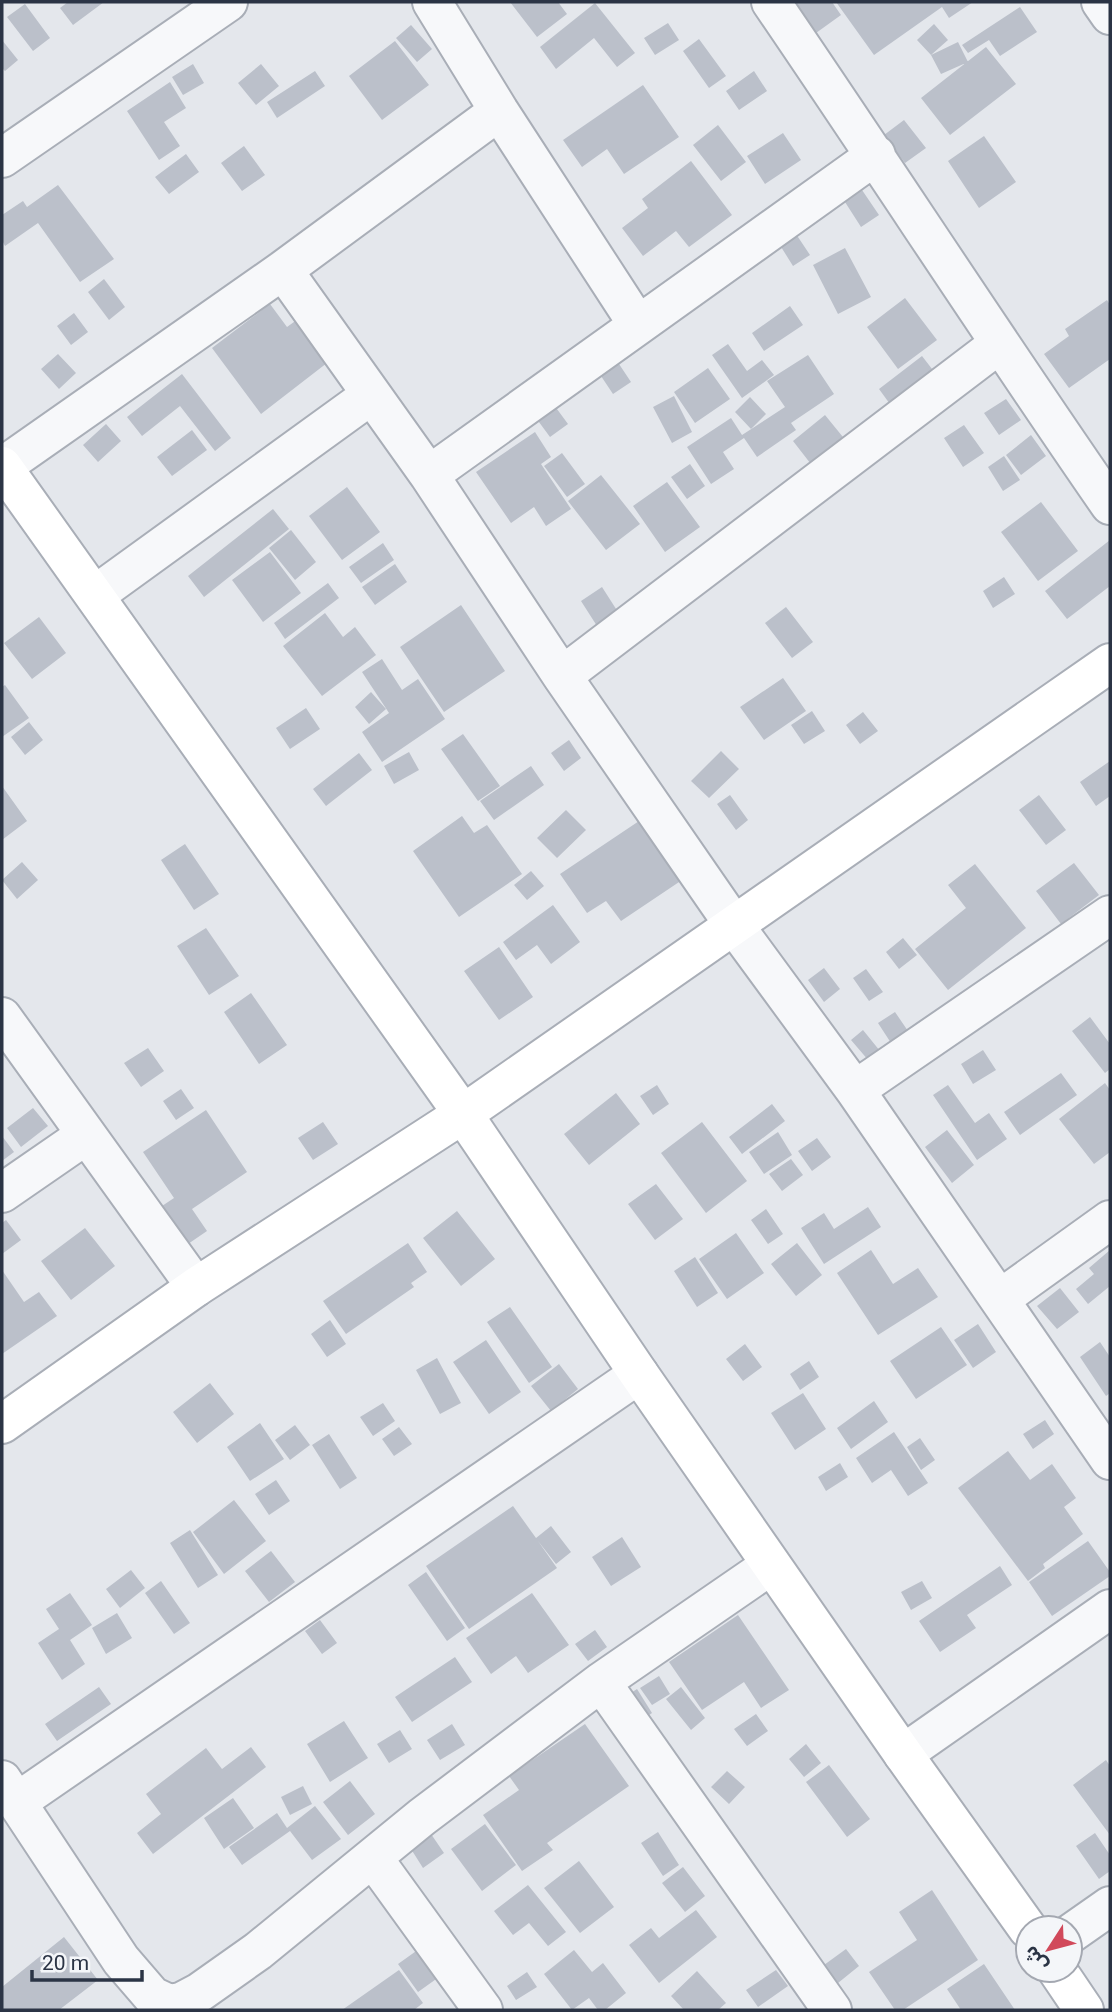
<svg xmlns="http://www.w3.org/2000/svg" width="1112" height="2012" viewBox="0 0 1112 2012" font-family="Roboto,'Noto Sans Arabic',sans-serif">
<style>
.building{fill:#bbc0ca}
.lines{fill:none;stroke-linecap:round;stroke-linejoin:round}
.street-casing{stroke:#a9aeb7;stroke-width:42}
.secondary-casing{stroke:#a9aeb7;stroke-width:42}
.street{stroke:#f7f8fa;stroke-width:38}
.secondary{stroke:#fff;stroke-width:38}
</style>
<rect width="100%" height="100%" fill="#e4e7ec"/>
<path class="building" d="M68,2H104L73,25L60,8Z
M510,2H558L567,14L537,37Z
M794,2H832L841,15L816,33Z
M836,2H973L949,18L942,7L874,55Z
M595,3L635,53L617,67L594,38L556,69L540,47Z
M25,4L50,38L33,51L7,17Z
M1020,7L1037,32L1000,56L989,40L968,53L962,45Z
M668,23L679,40L655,55L644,38Z
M934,24L948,40L931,55L917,40Z
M411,25L432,49L417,62L396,38Z
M699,39L726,76L709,88L683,51Z
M2,40L18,60L5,71L2,68Z
M395,41L429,85L382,120L349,76Z
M958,42L968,62L941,74L931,55Z
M986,47L1016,84L950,135L921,98Z
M193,64L204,83L183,95L172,77Z
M261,64L279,86L256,105L238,83Z
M315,71L325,86L277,118L267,102Z
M754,71L767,91L739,110L726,91Z
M170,82L186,108L164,122L180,146L159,160L127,111Z
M643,85L679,137L624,174L607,149L582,167L563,140Z
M904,120L926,148L905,163L884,135Z
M718,125L746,162L721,181L693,145Z
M783,133L801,160L765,184L747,156Z
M984,136L1016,182L979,208L948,161Z
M244,146L265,175L242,191L221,163Z
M186,154L199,172L169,194L155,177Z
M691,161L732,215L689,247L676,231L643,256L622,228L648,208L642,199Z
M58,185L114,259L80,282L38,223L5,246L2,240V215L23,201L27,207Z
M862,190L879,215L861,227L845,202Z
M794,231L810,255L793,266L778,242Z
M845,248L871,297L838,314L813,265Z
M104,279L125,307L109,320L88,292Z
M905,298L937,340L898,369L867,327Z
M1107,300L1110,305V359L1069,388L1044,354L1069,336L1065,329Z
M270,304L287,327L305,314L336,356L261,414L212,348Z
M790,306L803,325L764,351L752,333Z
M74,313L88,332L71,345L57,326Z
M728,344L747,371L762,360L774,375L742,398L712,355Z
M58,354L76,373L59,389L41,369Z
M808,355L834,394L791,423L796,430L757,457L744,438L723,452L734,469L711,484L687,447L731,418L742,435L785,407L767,381Z
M922,356L939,378L895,411L879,389Z
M617,361L631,382L613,394L599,373Z
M708,368L730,399L695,423L674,392Z
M182,374L231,438L215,451L180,406L142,436L127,417Z
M674,396L692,432L672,443L653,407Z
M750,397L766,414L751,429L735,412Z
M1006,399L1021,420L999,435L984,413Z
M554,405L568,424L550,437L536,418Z
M825,415L847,442L814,468L793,441Z
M106,424L121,441L98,462L83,445Z
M964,425L984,453L963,467L944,438Z
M192,430L207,450L172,476L157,457Z
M535,432L551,457L541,464L571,509L546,526L534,507L511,523L476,472Z
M1031,435L1046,456L1021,475L1006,455Z
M562,453L585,484L567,497L544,466Z
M1004,456L1020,480L1003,491L988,467Z
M690,464L705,486L687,499L671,477Z
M601,475L640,524L606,550L568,501Z
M667,482L700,527L665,552L633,506Z
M347,487L380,532L342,560L309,516Z
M1041,502L1078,551L1038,581L1001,532Z
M273,509L289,529L204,597L188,576Z
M291,530L316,562L295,580L269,548Z
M1110,540V586L1067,619L1045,591Z
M383,543L394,560L361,583L349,567Z
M270,552L301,593L263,622L232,580Z
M395,564L407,582L375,605L362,587Z
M1004,577L1015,594L993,608L983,591Z
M328,583L339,598L285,639L274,623Z
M602,587L618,612L597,626L581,601Z
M461,605L505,671L444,712L400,647Z
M786,607L813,642L792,658L765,623Z
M325,613L343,637L355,627L376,655L322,696L283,646Z
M39,617L66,653L32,679L4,643Z
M382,659L402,690L418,679L445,719L382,762L362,732L389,713L362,672Z
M783,678L806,711L764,740L740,707Z
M5,685L29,718L2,737V687Z
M371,692L386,709L369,724L355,707Z
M306,708L320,729L290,749L276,728Z
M812,711L825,731L804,744L791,725Z
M863,712L878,731L860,744L846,725Z
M29,722L43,740L25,755L11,737Z
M463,734L500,786L478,801L441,749Z
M569,740L581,758L564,771L551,753Z
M721,751L739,769L709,798L691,781Z
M409,752L419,770L394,784L384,766Z
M359,753L372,770L326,806L313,789Z
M1110,761V796L1096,806L1080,782Z
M531,766L544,785L494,820L480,801Z
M2,786L27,821L2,840Z
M730,795L748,820L736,830L717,804Z
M1039,795L1066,830L1046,845L1019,810Z
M566,810L586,830L557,858L537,838Z
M651,813L691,874L621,921L606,901L587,913L560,874Z
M462,816L474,833L487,825L522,874L459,917L413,851Z
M185,844L219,894L194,910L161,860Z
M22,862L38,880L17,899L2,880Z
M1074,863L1099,895L1061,924L1036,891Z
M975,864L1026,928L948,990L915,949L966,908L948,885Z
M531,871L544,886L527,900L514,885Z
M553,905L580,942L551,964L537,945L516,960L503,942Z
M206,928L239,976L209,995L177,946Z
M903,938L917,955L899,969L886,952Z
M499,947L533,997L499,1020L464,971Z
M824,968L840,989L824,1002L808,980Z
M866,969L883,992L869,1001L853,978Z
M251,993L287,1045L259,1064L224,1012Z
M895,1012L908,1031L891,1043L878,1023Z
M1090,1017L1110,1044V1069L1105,1073L1072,1031Z
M863,1030L880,1051L869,1061L851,1040Z
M148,1048L164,1071L141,1087L124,1063Z
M983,1050L996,1070L973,1084L961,1064Z
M1061,1073L1077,1095L1020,1135L1004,1112Z
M1105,1083L1110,1090V1152L1094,1164L1059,1119Z
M657,1085L669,1104L653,1115L640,1096Z
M948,1085L975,1123L989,1113L1007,1139L977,1160L933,1095Z
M181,1089L194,1108L176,1120L163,1101Z
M616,1093L640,1124L589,1165L564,1134Z
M772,1104L785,1121L742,1154L729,1137Z
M33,1108L48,1126L21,1147L7,1128Z
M206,1110L247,1172L192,1209L207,1231L188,1244L162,1206L174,1198L143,1152Z
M323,1122L338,1144L313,1160L298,1138Z
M702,1122L747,1181L706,1213L661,1153Z
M947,1130L974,1165L952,1183L925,1147Z
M778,1132L792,1155L764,1174L749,1152Z
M2,1136L14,1152L2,1161Z
M817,1138L831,1157L812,1171L798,1151Z
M791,1159L803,1175L782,1191L769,1174Z
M656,1184L683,1219L655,1240L628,1204Z
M868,1207L881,1227L824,1264L801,1228L824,1213L834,1229Z
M766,1209L783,1234L768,1244L751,1220Z
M457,1211L495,1259L461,1286L423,1238Z
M6,1220L21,1240L2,1254V1223Z
M85,1228L115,1266L71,1300L41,1261Z
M736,1233L764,1273L727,1299L699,1259Z
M408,1243L427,1272L411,1283L414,1287L346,1334L323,1301Z
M797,1243L822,1275L796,1296L771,1264Z
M871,1250L893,1284L918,1268L938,1297L878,1335L837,1273Z
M1110,1250V1286L1088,1304L1076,1289L1094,1274L1089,1268Z
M695,1257L718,1293L697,1307L674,1271Z
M2,1270L24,1302L39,1292L57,1316L2,1354Z
M1060,1288L1079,1312L1057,1329L1037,1306Z
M510,1307L552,1367L529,1383L487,1322Z
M330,1320L346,1344L327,1357L311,1334Z
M978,1324L996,1352L973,1368L954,1340Z
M941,1327L967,1365L916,1399L890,1361Z
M486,1340L521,1392L489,1414L453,1362Z
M1100,1342L1110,1357V1393L1106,1396L1080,1357Z
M745,1344L762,1367L743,1381L726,1359Z
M437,1358L461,1403L440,1414L416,1370Z
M809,1361L819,1377L800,1390L790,1374Z
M559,1364L578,1389L551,1411L531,1386Z
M210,1383L234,1414L197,1443L173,1412Z
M803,1393L826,1429L795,1450L771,1413Z
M874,1401L888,1422L851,1449L837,1428Z
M383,1403L395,1421L373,1436L360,1417Z
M1045,1420L1054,1434L1033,1449L1023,1434Z
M260,1423L284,1459L250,1481L227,1447Z
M295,1425L310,1445L290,1460L275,1440Z
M399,1427L412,1444L394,1456L382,1439Z
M894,1432L928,1483L908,1496L891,1470L872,1483L856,1458Z
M329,1434L357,1478L340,1489L312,1445Z
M920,1438L935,1460L921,1470L907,1447Z
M1008,1451L1030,1480L1052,1464L1076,1498L1064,1507L1083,1534L1043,1564L1045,1568L1028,1581L958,1488Z
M840,1463L848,1477L826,1491L818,1477Z
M276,1480L290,1501L269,1515L255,1494Z
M234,1500L266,1541L224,1574L193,1532Z
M513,1506L536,1538L551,1526L571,1552L556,1564L538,1541L557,1568L469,1629L426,1566Z
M190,1530L218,1575L198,1588L170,1543Z
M622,1537L641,1567L611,1586L592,1557Z
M1088,1541L1110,1572V1576L1052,1616L1029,1582Z
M271,1551L295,1582L269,1602L245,1571Z
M1000,1566L1012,1585L967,1615L976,1628L940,1652L919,1621Z
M131,1570L145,1588L120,1608L106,1589Z
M426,1572L465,1628L447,1641L408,1585Z
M161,1581L190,1623L174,1634L145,1593Z
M922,1581L932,1598L911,1610L901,1592Z
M70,1593L92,1625L70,1640L85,1664L62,1680L38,1643L59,1629L46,1609Z
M532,1593L569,1645L528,1673L516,1656L491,1674L466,1638Z
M117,1613L132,1638L106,1654L92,1628Z
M738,1615L789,1690L761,1708L744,1682L702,1710L669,1662Z
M320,1620L337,1643L322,1654L305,1631Z
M595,1630L607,1647L588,1661L575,1644Z
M455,1657L472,1682L412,1722L395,1697Z
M659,1676L670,1694L652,1705L640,1688Z
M99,1687L111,1704L57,1741L45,1724Z
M681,1687L705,1718L691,1730L666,1699Z
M637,1689L652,1713L636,1724L620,1700Z
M756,1714L768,1731L747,1746L734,1729Z
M344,1721L368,1758L330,1782L307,1744Z
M452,1724L465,1745L440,1760L427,1740Z
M585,1724L629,1786L547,1843L553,1850L522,1871L483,1815L519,1790L509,1776Z
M400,1730L412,1749L389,1763L377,1744Z
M806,1744L821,1763L804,1777L789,1759Z
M251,1747L266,1767L153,1854L137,1833L161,1814L146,1794L206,1748L222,1769Z
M1106,1760L1110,1766V1835L1073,1785Z
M829,1765L870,1819L847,1837L806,1782Z
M727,1771L745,1787L729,1804L711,1787Z
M350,1781L375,1814L348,1835L323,1802Z
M303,1786L312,1804L290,1815L281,1797Z
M233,1798L254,1828L224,1849L204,1818Z
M315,1806L341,1839L312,1860L290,1831L242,1865L229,1847L277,1813L287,1828Z
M485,1824L516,1865L482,1891L451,1849Z
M658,1832L679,1865L663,1876L641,1843Z
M1095,1833L1110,1855V1871L1099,1879L1076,1846Z
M431,1834L444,1853L423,1868L411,1849Z
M579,1861L614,1907L580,1933L544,1888Z
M683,1867L705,1896L685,1912L662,1883Z
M528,1885L566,1932L548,1946L529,1923L513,1935L494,1911Z
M932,1890L978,1960L903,2010H895L869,1972L917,1940L899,1912Z
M696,1910L717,1937L659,1983L629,1945L651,1928L659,1938Z
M64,1937L98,1980L59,2010H2V1987Z
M426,1944L446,1972L418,1992L398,1964Z
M846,1949L859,1966L838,1983L824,1965Z
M574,1950L592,1972L603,1963L626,1993L605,2010H598L589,1998L572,2010L544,1974Z
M984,1964L1015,2010H961L947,1989Z
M399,1970L423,2003L414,2010H342Z
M776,1970L788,1986L758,2007L746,1990Z
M697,1971L726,2003L718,2010H684L671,1996Z
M527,1972L537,1987L516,2000L507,1986Z"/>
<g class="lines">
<defs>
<path id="street" d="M432,2L499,111L638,325
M771,2C885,169 995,339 1110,505
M1101,2L1110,15
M2,158L228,2
M283,270L429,475L562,676L734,925L855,1090L1110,1460
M2,467L283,270L499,111
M429,475L876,155
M95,595L371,395
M562,676L999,344
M2,1017L196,1287
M855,1090L1110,915
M2,1193L86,1135
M1000,1299L1110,1220
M601,1682L832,2010
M903,1754L1110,1609
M2,1780L121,1960L152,1996L169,2004L181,2002L200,1992L258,1951L422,1817L601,1682L771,1565
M17,1802L639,1374
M373,1858L483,2010
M1070,1934L1110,1906"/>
<path id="secondary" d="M2,466L463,1114L639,1374L903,1754L1028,1929
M2,1424L196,1287L463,1114L1110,663
M1057,1970L1084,2010"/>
</defs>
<use href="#street" class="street-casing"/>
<use href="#secondary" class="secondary-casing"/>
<use href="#street" class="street"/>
<use href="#secondary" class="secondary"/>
</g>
<rect width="1112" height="2012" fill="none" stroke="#2b3445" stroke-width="7"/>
<g transform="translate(1049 1949) rotate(234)"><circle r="33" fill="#f4f6f9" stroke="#a4a8b1" stroke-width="2"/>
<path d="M0-5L12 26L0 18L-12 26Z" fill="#d1495b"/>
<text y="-10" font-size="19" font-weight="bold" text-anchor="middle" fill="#2b3445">ش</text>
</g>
<path d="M32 1970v10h110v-10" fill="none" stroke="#2b3445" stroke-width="3.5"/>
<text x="42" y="1970" font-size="21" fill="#2b3445" stroke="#f4f6f9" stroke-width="5" paint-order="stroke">20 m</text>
</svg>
